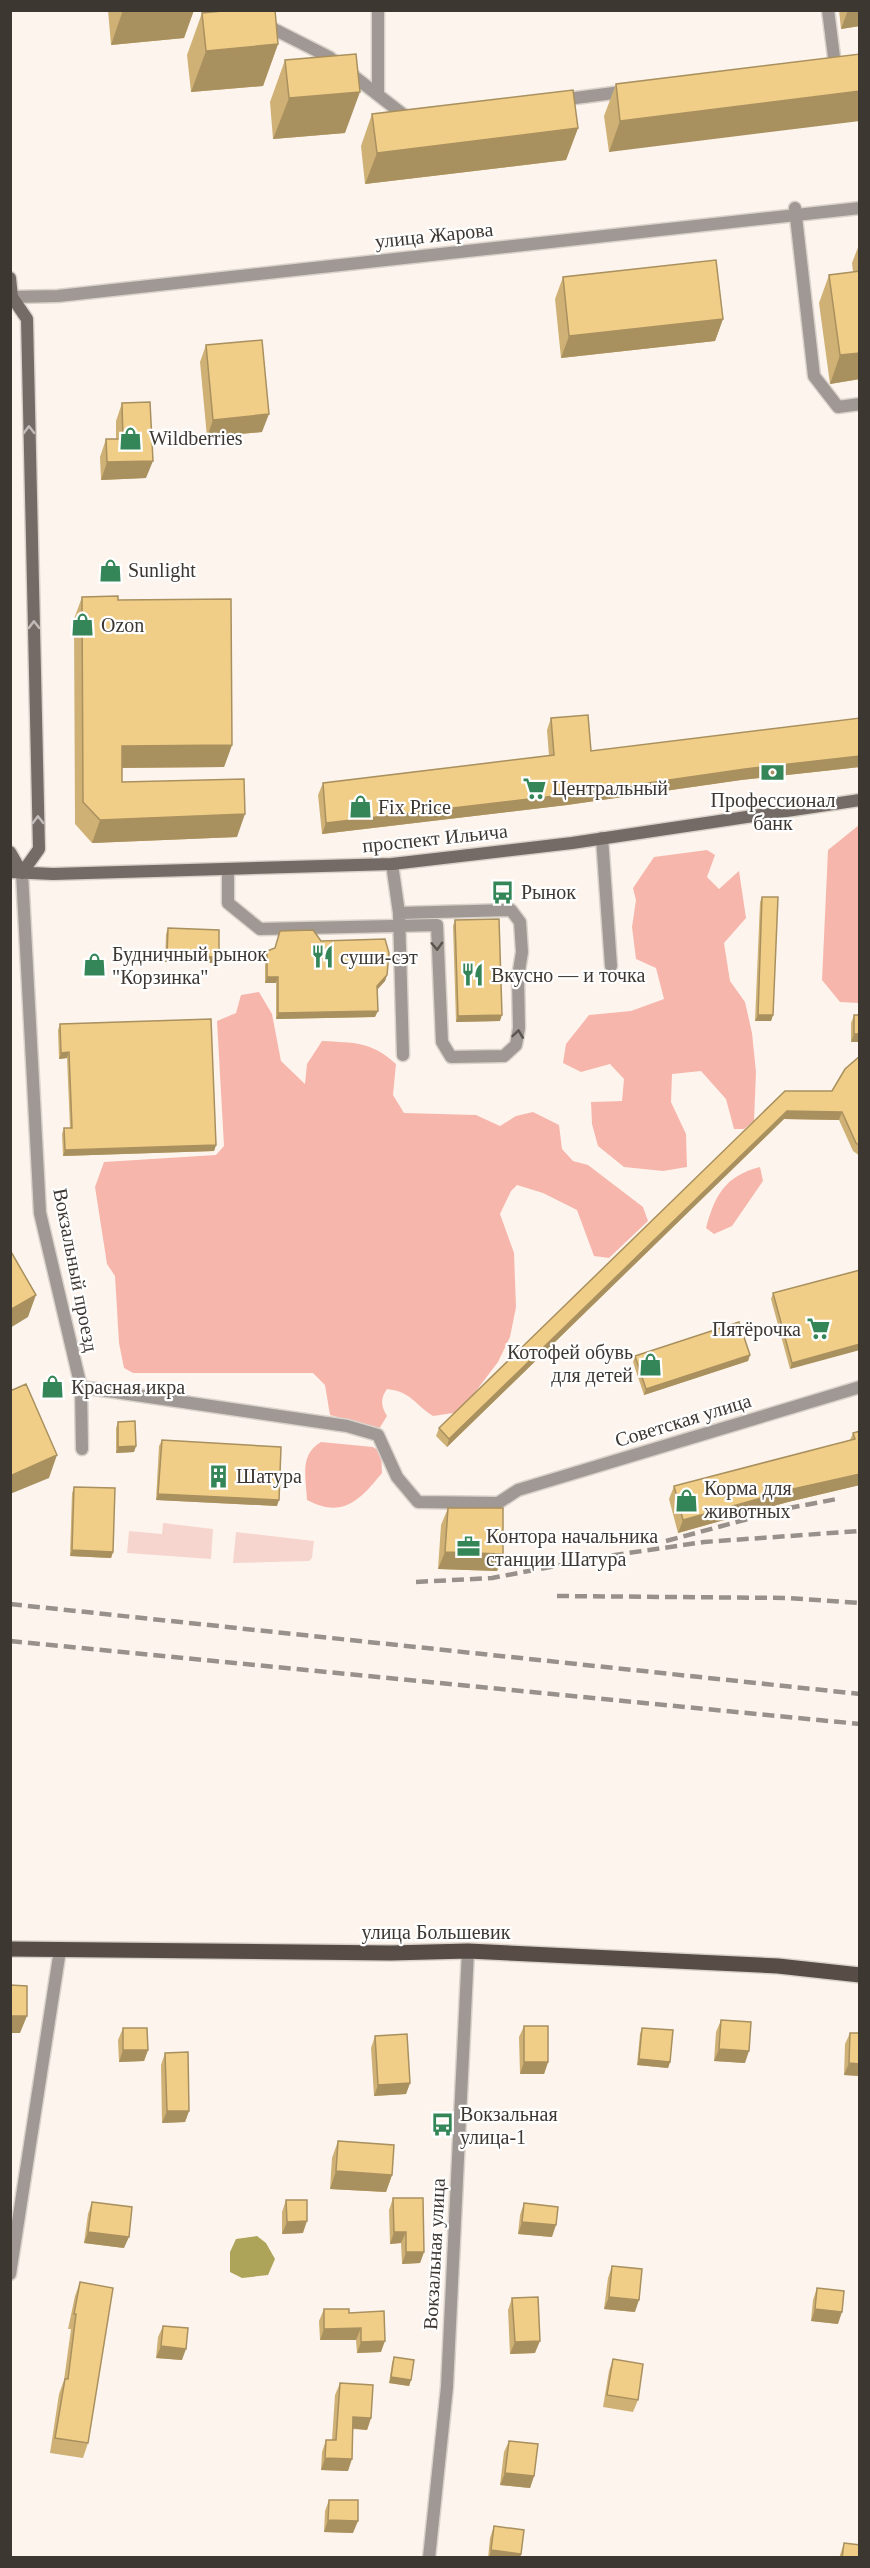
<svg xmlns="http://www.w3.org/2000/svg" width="870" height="2568" viewBox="0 0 870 2568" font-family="Georgia,serif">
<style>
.green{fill:#f7d5cf}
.forest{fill:#f7b6ac}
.water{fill:#ada359}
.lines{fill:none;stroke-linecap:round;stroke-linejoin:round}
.lane-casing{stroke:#dad3cb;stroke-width:15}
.street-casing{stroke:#dad3cb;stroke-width:15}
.secondary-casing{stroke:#dad3cb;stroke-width:15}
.primary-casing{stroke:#dad3cb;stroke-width:18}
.lane{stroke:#9f9894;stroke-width:12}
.street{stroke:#9f9894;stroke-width:12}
.secondary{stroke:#756b66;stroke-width:12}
.primary{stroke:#584c46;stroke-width:15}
.rail{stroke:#98918b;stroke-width:4.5;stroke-dasharray:12 6;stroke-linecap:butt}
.wall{fill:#cfb175}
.shaded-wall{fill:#a9905f}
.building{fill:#f1ce88;stroke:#a9905f;stroke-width:1.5}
.oneway{stroke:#c1bcba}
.oneway2{stroke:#5a544f}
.labels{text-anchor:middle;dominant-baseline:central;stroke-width:4.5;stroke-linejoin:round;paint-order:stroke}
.street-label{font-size:20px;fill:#3d3732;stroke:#fff}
.poi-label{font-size:20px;fill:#3d3732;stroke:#fff;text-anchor:start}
</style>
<rect width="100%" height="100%" fill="#fdf5ed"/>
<path class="green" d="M163,1523L213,1529L211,1559L127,1553L129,1531L162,1534Z
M236,1532L314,1541L312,1558L309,1561L233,1563Z"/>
<path class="forest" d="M859,825V1003L840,1002L822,980L828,850Z
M707,850L715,855L707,877L719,889L739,871L746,918L724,943L730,981L745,1002L752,1033L756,1072L754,1121L744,1129H734L726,1099L701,1071L672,1074L671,1102L686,1134L687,1167L663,1171L624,1167L598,1146L592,1124L591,1102L622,1101L624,1079L610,1064L581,1072L563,1063L566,1044L589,1015L631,1011L664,999L656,968L636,959L632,927L636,900L633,888L654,857Z
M259,992L272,1014L281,1061L305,1084L307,1064L322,1041C355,1043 371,1041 396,1064L393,1095L404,1113L476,1115L500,1126L516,1116L533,1112L559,1125L562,1149L573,1161L588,1165L643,1207L648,1221L609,1258L594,1256L577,1210L543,1193L517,1185L511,1191L500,1214L514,1253L516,1307L510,1337L498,1362L460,1412L433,1416C414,1404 412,1392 387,1389C380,1399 381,1406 387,1416L379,1429L330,1415L325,1385L313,1373H133L124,1368L119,1343L115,1276L107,1264L95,1187L104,1162L216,1155L224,1146L217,1021L236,1013L241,995Z
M760,1167L763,1181L732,1226L714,1234L706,1228C715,1195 725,1176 760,1167Z
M321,1442L373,1447L381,1452L382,1473C360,1500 343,1519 307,1500C306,1477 299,1455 321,1442Z"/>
<path class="water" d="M257,2236L266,2243L275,2259L268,2275L242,2278L230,2272V2252L236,2239Z"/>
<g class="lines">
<defs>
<path id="lane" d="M236,10L329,57L409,119
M828,10L835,65
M378,94V10
M560,100L629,91
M795,208L814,376L838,407L860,404
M602,838L611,966
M392,864L399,913L403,1055
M228,870V903L260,929L437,925L442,1042L451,1057L504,1056L516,1045L519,1028L518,977L522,952L520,922L511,910L399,913
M81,1387L82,1449"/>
<path id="street" d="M10,297L58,296L860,208
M22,873L40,1213L81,1387L347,1426L378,1435L397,1477L418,1502L498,1503L518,1490L860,1387
M10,2274L60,1950
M429,2558L447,2387L468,1951"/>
<path id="secondary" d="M10,278L12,297L27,319L39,849L22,873
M10,852L22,873
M10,872L53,874L392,864L572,843L860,800"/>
<path id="primary" d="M10,1949L391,1953L468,1951L778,1966L860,1975"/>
</defs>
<use href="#lane" class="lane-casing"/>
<use href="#street" class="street-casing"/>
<use href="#secondary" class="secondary-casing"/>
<use href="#primary" class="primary-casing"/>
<use href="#lane" class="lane"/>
<use href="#street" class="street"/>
<use href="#secondary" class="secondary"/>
<use href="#primary" class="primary"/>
<path class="rail" d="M666,1541L789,1508L837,1499
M416,1582L492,1578L608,1556L704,1542L860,1531
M557,1596L788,1598L860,1603
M10,1604L860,1694
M10,1641L860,1724"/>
</g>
<path class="wall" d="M108,10H194L184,38L111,45Z
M839,10H860V26L841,29Z
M202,13L278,44L263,86L191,92L187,55Z
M860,54L609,152L604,116L616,84Z
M285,60L345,133L273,139L270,102Z
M372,114L578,128L566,160L365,184L361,146Z
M860,242V379L830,384L819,303L829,275L853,272L852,263Z
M563,277L723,319L715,341L561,358L555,299Z
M206,345L262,432L207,437L200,362Z
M122,403L146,478L101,480L100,457L106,439H116V421Z
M82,597L118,600L232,745L224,767L122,768V782L237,837L92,843L75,824L74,619Z
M551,718L591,751L860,718V767L741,780L567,805L322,834L318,795L323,783L549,756L547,730Z
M762,897L773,1015L771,1021H755L760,902Z
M455,920L500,1021L456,1022L453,926Z
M168,928L217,963L165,962L166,934Z
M280,931L321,941L387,975L385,981L377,990L375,1017L276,1019V983H265V956L267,951L275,949Z
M854,1015L860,1042H851V1023Z
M60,1024L216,1145L214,1151L63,1156L62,1134L64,1128H70L67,1058L59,1059L58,1030Z
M860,1056V1156L853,1151L839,1120L784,1119L447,1447L436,1436L439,1428L785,1091H832Z
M860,1270L790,1369L771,1299L773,1293Z
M750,1355L748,1361L644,1395L633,1362L635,1356Z
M118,1422L136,1446L134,1452L116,1453V1428Z
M860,1431V1485L788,1502L678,1533L669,1499L674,1486L850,1440L853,1433Z
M162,1440L277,1506L156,1500L159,1446Z
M74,1487L113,1552L111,1558L70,1556L72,1493Z
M448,1508L503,1554L497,1571L438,1569L441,1525Z
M721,2020L745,2063L714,2061L716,2032Z
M524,2026L548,2062L544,2074H520L519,2037Z
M123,2028L148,2050L144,2061L119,2062L118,2040Z
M642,2028L670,2062L668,2068L637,2065L640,2034Z
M850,2033H860V2076L844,2075L845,2044Z
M375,2036L410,2083L406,2094L374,2096L371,2048Z
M165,2053L189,2111L185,2122L162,2123L161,2065Z
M338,2141L392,2175L386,2192L330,2189L332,2158Z
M393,2198L424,2252L420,2263L402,2264L401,2243L390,2244L389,2210Z
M286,2200L303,2233L282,2234V2212Z
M92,2202L124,2248L84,2243L88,2214Z
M524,2203L552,2237L518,2234L520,2215Z
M612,2266L635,2312L604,2309L608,2278Z
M80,2282L88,2443L83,2458L50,2453L59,2394L64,2380L71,2329H68L75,2296Z
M817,2288L838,2324L811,2321L813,2300Z
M512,2298L535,2353L510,2354L508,2310Z
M324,2309L349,2313L381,2352L357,2353L356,2340H320L319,2321Z
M163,2326L182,2360L156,2358L158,2337Z
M394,2357L411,2380L409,2386L389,2383L392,2363Z
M613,2359L638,2400L633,2412L603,2407L609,2371Z
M340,2383L371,2418L367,2430L353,2429L348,2471L321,2470L322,2452L326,2440H332L335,2395Z
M509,2441L534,2476L530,2488L500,2485L504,2452Z
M329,2500L353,2533L324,2532L325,2511Z
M494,2526L521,2554L520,2558H488L490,2538Z
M844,2543L860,2558H839Z"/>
<path class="shaded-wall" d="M123,10H194L184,38L111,45Z
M848,10H860V26L841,29Z
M278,44L263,86L191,92L206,51Z
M860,91V121L609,152L620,121Z
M360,92L345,133L273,139L289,98Z
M578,128L566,160L365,184L377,153Z
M723,319L715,341L561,358L569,336Z
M860,353V379L830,384L840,355Z
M269,414L262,432L207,437L213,420Z
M153,461L146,478L101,480L107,462Z
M232,745L224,767L113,768L122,746Z
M860,756V767L741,780L567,805L322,834L326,823L745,769Z
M245,814L237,837L92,843L100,820Z
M167,956L219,957L217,963L165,962Z
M387,975L385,981L375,992L377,986Z
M267,977H278L276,983H265Z
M378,1011L375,1017L276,1019L278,1013Z
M502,1015L500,1021L456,1022L458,1016Z
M758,1015H773L771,1021H755Z
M854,1034H860V1042H851Z
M69,1052L67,1058L59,1059L61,1053Z
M787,1111L842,1112L839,1120L784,1119L447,1447L449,1439Z
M216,1145L214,1151L63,1156L65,1150Z
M36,1295L28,1317L10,1328V1310Z
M860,1344V1350L790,1369L792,1363Z
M750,1355L748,1361L644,1395L646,1389Z
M136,1446L134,1452L116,1453L118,1447Z
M57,1455L49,1478L10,1494V1476Z
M860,1474V1485L788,1502L678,1533L683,1520L793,1489Z
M158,1494L279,1500L277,1506L156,1500Z
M72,1550L113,1552L111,1558L70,1556Z
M445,1552L503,1554L497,1571L438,1569Z
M10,2016H27L20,2033H10Z
M719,2049L749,2051L745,2063L714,2061Z
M123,2050H148L144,2061L119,2062Z
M639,2059L670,2062L668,2068L637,2065Z
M524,2062H548L544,2074H520Z
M849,2063L860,2064V2076L844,2075Z
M410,2083L406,2094L374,2096L378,2085Z
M167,2111H189L185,2122L162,2123Z
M336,2171L392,2175L386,2192L330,2189Z
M307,2221L303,2233L282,2234L287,2222Z
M522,2222L556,2225L552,2237L518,2234Z
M88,2232L129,2237L124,2248L84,2243Z
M394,2232H406L401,2243L390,2244Z
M406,2252H424L420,2263L402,2264Z
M609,2297L639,2300L635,2312L604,2309Z
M815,2309L842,2312L838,2324L811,2321Z
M361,2328L356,2340H320L324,2329Z
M385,2341L381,2352L357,2353L361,2342Z
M540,2341L535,2353L510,2354L515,2342Z
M161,2346L186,2349L182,2360L156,2358Z
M391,2377L411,2380L409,2386L389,2383Z
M353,2417L371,2418L367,2430L349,2428Z
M325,2458L352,2459L348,2471L321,2470Z
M505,2473L534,2476L530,2488L500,2485Z
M328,2520L358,2521L353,2533L324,2532Z
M491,2550L521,2554L520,2558H489Z"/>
<path class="building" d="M233,10H275L278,44L206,51L202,13Z
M356,54L360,92L289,98L285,60Z
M860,54V91L620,121L616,84Z
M573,90L578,128L377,153L372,114Z
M716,260L723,319L569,336L563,277Z
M860,271V353L840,355L829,275Z
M262,340L269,414L213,420L206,345Z
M150,402L153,461L107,462L106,439H123L122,403Z
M118,596V600L231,599L232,745L122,746V782L244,779L245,814L100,820L83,802L82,597Z
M588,715L591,751L860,718V756L745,769L572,794L326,823L323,783L554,755L551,718Z
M762,897H778L773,1015H758Z
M499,919L502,1015L458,1016L455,920Z
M168,928L219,930V957L167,956Z
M313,930L321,941L385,939L389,953L387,975L377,986L378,1011L278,1013V977H267V951L275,948L280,931Z
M854,1015H860V1034H854Z
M211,1019L216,1145L65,1150L64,1128H72L69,1052L61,1053L60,1024Z
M860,1056V1146L856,1143L842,1112L787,1111L449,1439L439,1428L785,1091H832L845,1069Z
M10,1250L36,1295L10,1310Z
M860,1270V1344L792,1363L773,1293Z
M739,1322L750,1355L646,1389L635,1356Z
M26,1384L57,1455L10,1476V1391Z
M135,1421L136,1446L118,1447V1422Z
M860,1431V1474L793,1489L683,1520L674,1486L855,1439L853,1433Z
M162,1440L281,1447L279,1500L158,1494Z
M74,1487L115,1488L113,1552L72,1550Z
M448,1508H503V1554L445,1552Z
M10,1985L27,1986V2016H10Z
M721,2020L751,2022L749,2051L719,2049Z
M524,2026H548V2062H524Z
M123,2028H147L148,2050H123Z
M642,2028L673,2030L670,2062L639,2059Z
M850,2033H860V2064L849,2063Z
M407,2034L410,2083L378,2085L375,2036Z
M188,2052L189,2111H167L165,2053Z
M338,2141L394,2145L392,2175L336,2171Z
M393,2198H423L424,2252H406V2232H394Z
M286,2200H307V2221L287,2222Z
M92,2202L132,2207L129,2237L88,2232Z
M524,2203L558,2207L556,2225L522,2222Z
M612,2266L642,2269L639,2300L609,2297Z
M80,2282L113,2288L88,2443L55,2438L65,2379H68L76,2314H74Z
M817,2288L844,2291L842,2312L815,2309Z
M538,2297L540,2341L515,2342L512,2298Z
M324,2309H349V2313L384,2311L385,2341L361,2342V2328L324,2329Z
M163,2326L188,2328L186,2349L161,2346Z
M394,2357L414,2360L411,2380L391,2377Z
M613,2359L643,2364L638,2400L607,2395Z
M340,2383L373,2385L371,2418L353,2417L352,2459L325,2458L326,2440H336Z
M509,2441L538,2444L534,2476L505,2473Z
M329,2500H358V2521L328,2520Z
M494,2526L524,2530L521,2554L491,2550Z
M844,2543L860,2545V2558H842Z"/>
<defs><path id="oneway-chevron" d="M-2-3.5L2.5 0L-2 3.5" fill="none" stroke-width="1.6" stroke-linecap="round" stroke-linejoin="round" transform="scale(1.5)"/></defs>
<g class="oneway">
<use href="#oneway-chevron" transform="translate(29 430) rotate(-91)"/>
<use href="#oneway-chevron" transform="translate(34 625) rotate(-91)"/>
<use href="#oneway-chevron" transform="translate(38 820) rotate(-91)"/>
</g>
<g class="oneway2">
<use href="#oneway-chevron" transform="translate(437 946) rotate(88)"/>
<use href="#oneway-chevron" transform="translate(518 1034) rotate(-82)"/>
</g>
<defs>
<symbol id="shop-bare" viewBox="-9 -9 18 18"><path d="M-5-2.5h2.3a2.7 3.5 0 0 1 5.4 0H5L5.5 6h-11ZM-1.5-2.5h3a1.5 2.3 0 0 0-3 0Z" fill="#348658" stroke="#fff" stroke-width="2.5" paint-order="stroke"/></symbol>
<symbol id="bank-bare" viewBox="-9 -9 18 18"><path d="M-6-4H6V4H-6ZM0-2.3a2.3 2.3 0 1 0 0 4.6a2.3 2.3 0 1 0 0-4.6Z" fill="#348658" stroke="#fff" stroke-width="2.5" paint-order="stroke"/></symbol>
<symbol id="supermarket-bare" viewBox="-9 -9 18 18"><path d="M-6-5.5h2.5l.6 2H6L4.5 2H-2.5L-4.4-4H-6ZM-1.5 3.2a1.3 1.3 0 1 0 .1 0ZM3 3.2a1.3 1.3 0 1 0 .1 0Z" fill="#348658" stroke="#fff" stroke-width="2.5" paint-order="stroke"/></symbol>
<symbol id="bus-bare" viewBox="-9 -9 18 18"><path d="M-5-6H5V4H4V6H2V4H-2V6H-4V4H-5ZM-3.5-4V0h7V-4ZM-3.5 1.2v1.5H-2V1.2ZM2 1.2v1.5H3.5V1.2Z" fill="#348658" stroke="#fff" stroke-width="2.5" paint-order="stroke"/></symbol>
<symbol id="restaurant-bare" viewBox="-9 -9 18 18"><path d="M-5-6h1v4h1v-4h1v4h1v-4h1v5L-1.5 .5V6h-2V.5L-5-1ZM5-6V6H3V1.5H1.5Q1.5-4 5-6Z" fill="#348658" stroke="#fff" stroke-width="2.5" paint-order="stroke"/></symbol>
<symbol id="building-bare" viewBox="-9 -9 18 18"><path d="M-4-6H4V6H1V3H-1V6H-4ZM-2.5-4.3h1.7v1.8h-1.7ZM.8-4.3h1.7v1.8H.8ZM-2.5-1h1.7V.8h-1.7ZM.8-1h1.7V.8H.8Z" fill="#348658" stroke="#fff" stroke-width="2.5" paint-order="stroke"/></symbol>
<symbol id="office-bare" viewBox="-9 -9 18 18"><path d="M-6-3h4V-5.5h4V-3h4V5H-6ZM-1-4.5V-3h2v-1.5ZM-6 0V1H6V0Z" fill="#348658" stroke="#fff" stroke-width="2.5" paint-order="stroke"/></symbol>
</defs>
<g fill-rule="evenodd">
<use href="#shop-bare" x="114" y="422" width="33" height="33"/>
<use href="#shop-bare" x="94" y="554" width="33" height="33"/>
<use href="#shop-bare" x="66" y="608" width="33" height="33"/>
<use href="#bank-bare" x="756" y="756" width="33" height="33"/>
<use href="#supermarket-bare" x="518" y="772" width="33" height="33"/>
<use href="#shop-bare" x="344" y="790" width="33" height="33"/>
<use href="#bus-bare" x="486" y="876" width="33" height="33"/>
<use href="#restaurant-bare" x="306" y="940" width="33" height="33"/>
<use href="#shop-bare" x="78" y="948" width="33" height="33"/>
<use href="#restaurant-bare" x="456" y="958" width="33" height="33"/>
<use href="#supermarket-bare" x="802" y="1312" width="33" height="33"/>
<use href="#shop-bare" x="634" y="1348" width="33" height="33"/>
<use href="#shop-bare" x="36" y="1370" width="33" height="33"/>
<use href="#building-bare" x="202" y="1460" width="33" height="33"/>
<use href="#shop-bare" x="670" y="1484" width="33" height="33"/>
<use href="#office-bare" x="452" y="1530" width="33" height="33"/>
<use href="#bus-bare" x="426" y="2108" width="33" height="33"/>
</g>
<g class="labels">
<g class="street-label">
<text transform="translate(434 235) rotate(-6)">улица Жарова</text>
<text transform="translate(435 838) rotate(-6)">проспект Ильича</text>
<text transform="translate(76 1270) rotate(79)">Вокзальный проезд</text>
<text transform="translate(683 1420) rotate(-17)">Советская улица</text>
<text x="436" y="1932">улица Большевик</text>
<text transform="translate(434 2254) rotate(-87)">Вокзальная улица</text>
</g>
<g class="poi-label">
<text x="149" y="438">Wildberries</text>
<text x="128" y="570">Sunlight</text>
<text x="101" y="625">Ozon</text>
<text x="552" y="788">Центральный</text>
<text x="773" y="800" text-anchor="middle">Профессионал<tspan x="773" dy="23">банк</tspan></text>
<text x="378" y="807">Fix Price</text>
<text x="521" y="892">Рынок</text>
<text x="112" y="954">Будничный рынок<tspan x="112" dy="23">"Корзинка"</tspan></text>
<text x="340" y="957">суши-сэт</text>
<text x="491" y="975">Вкусно — и точка</text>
<text x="801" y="1329" text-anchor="end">Пятёрочка</text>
<text x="633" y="1352" text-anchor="end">Котофей обувь<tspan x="633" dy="23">для детей</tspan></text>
<text x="71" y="1387">Красная икра</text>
<text x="236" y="1476">Шатура</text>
<text x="704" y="1488">Корма для<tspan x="704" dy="23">животных</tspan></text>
<text x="486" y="1536">Контора начальника<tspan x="486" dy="23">станции Шатура</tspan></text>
<text x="460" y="2114">Вокзальная<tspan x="460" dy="23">улица-1</tspan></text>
</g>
</g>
<rect width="870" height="2568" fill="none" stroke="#3d3732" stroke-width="24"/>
</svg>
